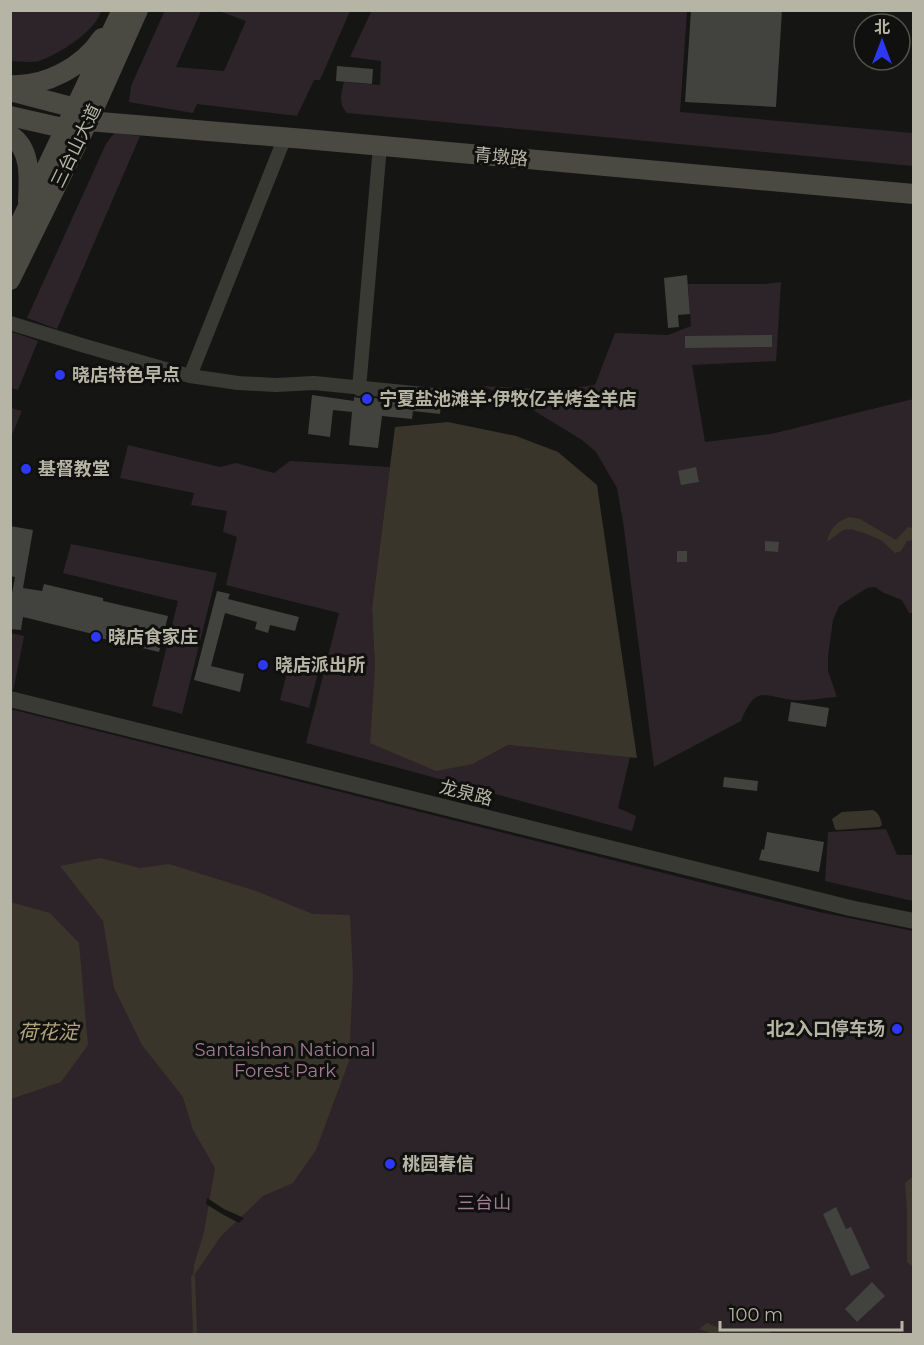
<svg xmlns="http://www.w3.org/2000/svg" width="924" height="1345" viewBox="0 0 924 1345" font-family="Montserrat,'Noto Sans SC',sans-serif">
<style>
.green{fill:#2d2429}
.water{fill:#39352a}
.pier{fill:#151514}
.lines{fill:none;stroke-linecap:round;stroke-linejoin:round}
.stream{stroke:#39352a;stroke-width:4}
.building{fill:#42423e}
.minor{stroke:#3a3a35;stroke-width:14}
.tertiary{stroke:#3a3a35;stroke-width:16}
.secondary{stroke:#4a4a43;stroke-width:20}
.poi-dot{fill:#2d38f4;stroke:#10100f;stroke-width:2}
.labels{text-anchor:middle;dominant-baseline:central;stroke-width:6;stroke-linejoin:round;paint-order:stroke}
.street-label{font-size:18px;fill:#b6b5a5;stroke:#10100f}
.poi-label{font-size:18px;font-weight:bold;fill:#b6b5a5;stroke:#10100f;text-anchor:start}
.park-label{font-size:18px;fill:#a17c94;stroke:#10100f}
.water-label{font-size:20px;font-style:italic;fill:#b2a47b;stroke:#10100f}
</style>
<rect width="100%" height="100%" fill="#151514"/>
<path class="green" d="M165,10L201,11L176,67L224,71L246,21L219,11H350L320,80H314L297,116L197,104L193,113L129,102L131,86Z
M372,10L687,11L680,112L913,133V166L347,113C338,103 341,94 344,82L380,85L381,61L350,57Z
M10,11L11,10L101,11C96,31 59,54 39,61C31,63 19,61 11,61Z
M115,133L140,136L57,329L27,318L105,146L110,138Z
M781,282L776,361L692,365L705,442L771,434L913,399V613H909L902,600L884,593L875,587L867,588L839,606L833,620L828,656V671L837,697C823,698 807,701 793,700C762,695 755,686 741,721L654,767L624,528L617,488L596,452L582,440L533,410L483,386L557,390L595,385L615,333L668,335L691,326L688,284H765Z
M13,332L38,341L18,390L11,388L10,337Z
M11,408L22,411L11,437L10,408Z
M128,445L220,467L236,463L274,473L290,461L390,467L372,608L375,669L473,764L508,745L630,757L618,808L636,816L632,831L306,743L339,613L226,585L237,537L223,532L227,511L191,505L194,493L120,478Z
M71,544L217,573L182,714L152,706L178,601L63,573Z
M11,633L24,636L14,687L11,694Z
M289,665L318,673L309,708L280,700Z
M10,709L819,912L913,931V1334H11Z
M886,829L897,855H913V901L825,881L828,832Z"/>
<path class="water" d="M448,422L516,436L558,452L597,485L637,758L508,745L473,764L436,771L370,743L375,669L372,608L395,427Z
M850,517L860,519L896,540L908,527L913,528V540L907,541L901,551L895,553L881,540L864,533L851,529L843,530L827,542C830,529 836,521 850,517Z
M873,810C879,813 881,819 882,825L879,827L837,830L835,829L832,819L842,812Z
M100,858L140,868L169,864L256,891L313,914L350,915L353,976L349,1061L316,1150L293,1183L263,1196L221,1236L193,1277L194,1265L204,1232L215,1168L193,1130L183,1097L142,1045L114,988L103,921L60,866Z
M10,902L50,913L79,943L88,1045L61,1082L11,1099Z
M913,1176V1267L907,1262V1212L905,1183Z
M707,1323L724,1330L767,1328L772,1334H713L699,1329Z"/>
<path class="pier" d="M207,1198L224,1209L244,1218L239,1223L222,1214L206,1204Z"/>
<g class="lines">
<path class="stream" d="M193,1277L195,1331L194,1334"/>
</g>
<path class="building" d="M691,10H782L776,107L685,102Z
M337,66L373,69L372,84L336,81Z
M687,275L690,314L678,315L679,327L668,328L664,278Z
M772,335V347L685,348V336Z
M312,395L354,401V397L359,398L363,397L441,405L440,414L413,411L412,419L382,416L378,448L349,445L352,412L333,410L330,437L308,434Z
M696,467L699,482L681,485L678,471Z
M10,526L33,530L23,588L42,591L44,584L103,598V601L168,616L159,652L100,638L101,636L23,617L21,630L10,629V604L15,577L10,576Z
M765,541L779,542L778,552L765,551Z
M677,551H687V562H677Z
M217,591L230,594L228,599L299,617L295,631L270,625L268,633L255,629L257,622L225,613L211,666L244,674L240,692L194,680Z
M791,702L829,708L826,727L788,721Z
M724,777L758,781L757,791L723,787Z
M767,832L824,842L819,872L759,860L762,849L764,850Z
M836,1207L846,1229L851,1227L870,1268L851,1276L823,1214Z
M872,1282L885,1296L857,1322L845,1309Z"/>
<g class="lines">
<path class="minor" d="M10,323L85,346L190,376L238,383L276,385L314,383L444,396
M190,376L285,137
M359,389L380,146"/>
<path class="tertiary" d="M10,699L850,908L914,921"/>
<path class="secondary" d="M10,85C45,87 83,67 102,38
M10,91L87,111
M10,116L67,129H78
M88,121L305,139L914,194
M10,135C32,149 29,179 28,202
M10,244L122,10
M10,280L92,113L138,10"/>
</g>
<g class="poi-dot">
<circle cx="60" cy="375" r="6"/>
<circle cx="367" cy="399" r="6"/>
<circle cx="26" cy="469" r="6"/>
<circle cx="96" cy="637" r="6"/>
<circle cx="263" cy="665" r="6"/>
<circle cx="897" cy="1029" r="6"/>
<circle cx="390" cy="1164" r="6"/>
</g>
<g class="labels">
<g class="street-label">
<text transform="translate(76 146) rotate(-64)">三台山大道</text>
<text transform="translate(501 157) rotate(5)">青墩路</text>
<text transform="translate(466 793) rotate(14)">龙泉路</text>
</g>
<g class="poi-label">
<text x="72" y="375">晓店特色早点</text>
<text x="379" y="399">宁夏盐池滩羊·伊牧亿羊烤全羊店</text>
<text x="38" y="469">基督教堂</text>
<text x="108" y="637">晓店食家庄</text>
<text x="275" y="665">晓店派出所</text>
<text x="885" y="1029" text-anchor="end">北2入口停车场</text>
<text x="402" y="1164">桃园春信</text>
</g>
<g class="park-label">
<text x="285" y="1050">Santaishan National<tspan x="285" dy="21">Forest Park</tspan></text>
<text x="484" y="1203">三台山</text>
</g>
<g class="water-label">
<text x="48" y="1032">荷花淀</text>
</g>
</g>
<rect width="924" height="1345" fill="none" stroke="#b6b5a5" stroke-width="24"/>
<g transform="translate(882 42)"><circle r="28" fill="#10100f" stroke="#52524b" stroke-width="1.5"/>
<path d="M0-4.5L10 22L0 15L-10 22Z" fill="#2d38f4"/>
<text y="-9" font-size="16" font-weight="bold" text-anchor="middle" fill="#b6b5a5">北</text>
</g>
<path d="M720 1321v9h182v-9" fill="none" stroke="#b6b5a5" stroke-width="3"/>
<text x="729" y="1321" font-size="18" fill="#b6b5a5" stroke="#10100f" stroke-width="4.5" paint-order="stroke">100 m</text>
</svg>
